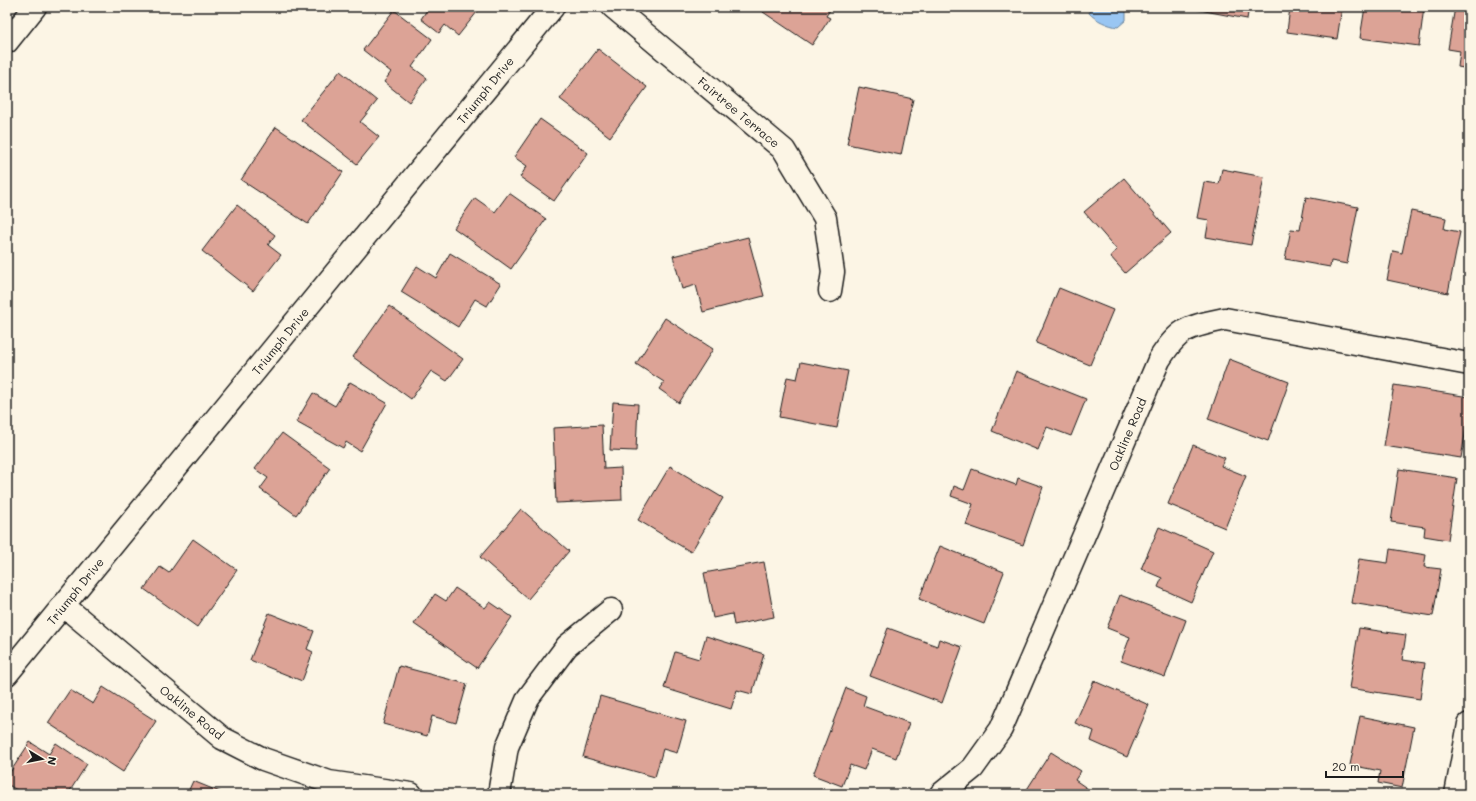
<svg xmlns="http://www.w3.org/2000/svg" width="1476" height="801" viewBox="0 0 1476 801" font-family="Mali,sans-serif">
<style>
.water{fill:#99c6f3;stroke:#67829d}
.building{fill:#dca396;stroke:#1c1c1c}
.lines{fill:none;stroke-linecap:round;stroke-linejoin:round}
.minor-casing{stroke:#1c1c1c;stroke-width:25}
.minor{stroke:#fcf5e5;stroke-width:22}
.labels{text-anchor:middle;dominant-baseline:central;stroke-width:4;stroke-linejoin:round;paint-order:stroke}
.street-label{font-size:12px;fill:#1c1c1c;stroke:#fcf5e5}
</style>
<rect width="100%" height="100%" fill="#fcf5e5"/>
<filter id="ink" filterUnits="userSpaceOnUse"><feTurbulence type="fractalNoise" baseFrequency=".025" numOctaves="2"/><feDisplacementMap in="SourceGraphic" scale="8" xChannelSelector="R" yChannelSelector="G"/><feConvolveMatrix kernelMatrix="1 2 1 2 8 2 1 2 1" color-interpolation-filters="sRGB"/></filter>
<g filter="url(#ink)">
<path class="water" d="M1090,7H1123L1126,10V20L1118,27C1109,26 1095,20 1089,13Z"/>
<path class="building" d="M429,7H481L458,36L445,25L439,33L421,19Z
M766,7H832L826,16L830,18L812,45L763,12Z
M1189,7H1249L1247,19L1189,8Z
M1290,7H1342L1337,39L1287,32Z
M1365,7H1424L1419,46L1360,38Z
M1455,7H1469V69L1458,67L1460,51L1448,49Z
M394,10L432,39L412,67L427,78L409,102L384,82L391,72L363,50Z
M598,49L647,87L610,137L560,99Z
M340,71L377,101L360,122L379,137L357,164L301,120Z
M859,87L913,99L901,155L847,144Z
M540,119L588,153L554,201L520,177L527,166L514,157Z
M276,127L343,172L308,224L241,180Z
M1222,169L1264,177L1251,245L1206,237L1209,220L1197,218L1204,182L1219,184Z
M1124,178L1171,233L1125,273L1110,256L1117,250L1084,212Z
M509,193L546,219L511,269L454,228L475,198L495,212Z
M1306,197L1358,207L1347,264L1331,261L1330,267L1285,259L1291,229L1300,230Z
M237,205L275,235L268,245L281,255L253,291L202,251Z
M1411,211L1446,218L1444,229L1460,232L1448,293L1387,280L1393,251L1402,253Z
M748,237L764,296L703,312L696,285L682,289L673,256Z
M450,253L501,284L487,306L475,299L458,327L401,292L417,266L436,278Z
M1059,288L1113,310L1090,365L1036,343Z
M389,306L463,359L447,381L431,371L411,399L353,357Z
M665,318L713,349L679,403L659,389L664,382L636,364Z
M1229,359L1289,382L1268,441L1208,419Z
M801,362L848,371L837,428L779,417L787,377L797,379Z
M1016,371L1086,399L1071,436L1047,427L1038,450L992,431Z
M350,382L387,403L360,451L346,442L343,448L296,422L313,393L335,406Z
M1394,385L1469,397V411L1461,458L1384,446Z
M613,402L638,404L636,451L610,450Z
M602,425L604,469L621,468L622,500L556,503L553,428Z
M282,433L330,468L296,515L260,489L268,478L255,469Z
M1193,445L1225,458L1221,466L1246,476L1225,528L1168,504Z
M670,466L723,498L691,552L638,520Z
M972,469L1016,485L1018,478L1043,487L1023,545L966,525L973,504L951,496L954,486L964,490Z
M1399,469L1457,478L1448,540L1424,536L1425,527L1391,522Z
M521,509L569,551L528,599L480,557Z
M1159,527L1213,551L1191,602L1158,587L1162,578L1141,569Z
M193,539L237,570L197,627L144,589L160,567L169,573Z
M940,546L1004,572L984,624L919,599Z
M1390,549L1426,555L1424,567L1441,569L1433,616L1351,603L1359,559L1388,563Z
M764,562L774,617L734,625L732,614L713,618L704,573Z
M455,588L485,608L490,602L512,617L477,668L414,624L435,594L446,601Z
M1120,595L1186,620L1165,677L1121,661L1130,637L1107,628Z
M269,613L314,631L307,649L313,652L302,681L250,660Z
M888,628L937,646L939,639L962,647L942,703L870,676Z
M1359,628L1406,635L1402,660L1425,663L1420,699L1349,688Z
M706,636L764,654L752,694L737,690L731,709L664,688L675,652L699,659Z
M399,666L467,684L456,723L432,716L427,736L383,724Z
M1094,681L1149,705L1127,757L1091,741L1094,731L1075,723Z
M103,687L156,721L123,772L48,723L70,690L93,704Z
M846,688L866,696L863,706L909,723L896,758L872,749L864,770L850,765L842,786L813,775Z
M600,696L686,721L677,753L663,749L655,777L583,757Z
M1360,716L1414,727L1402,788L1378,783L1380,771L1350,765Z
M30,742L49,754L56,743L87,764L68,794H23L7,784V777Z
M1051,752L1081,771L1075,780L1088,789L1085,794H1024Z
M193,781L225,794H187Z"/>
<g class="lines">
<defs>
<path id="minor" d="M613,7L784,150L825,218L833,272L830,291
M7,42L35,7
M63,605L222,738L263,759L329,782L411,794
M7,674L553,7
M499,794L507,747L528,698L567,646L611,610
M941,794L973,768L1001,729L1159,360C1180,327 1188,327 1225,319L1469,364
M1456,794L1469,724"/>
</defs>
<use href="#minor" class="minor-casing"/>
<use href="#minor" class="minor"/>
</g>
</g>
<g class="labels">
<g class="street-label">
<text transform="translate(485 90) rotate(-51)">Triumph Drive</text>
<text transform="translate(739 112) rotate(40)">Fairtree Terrace</text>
<text transform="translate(280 341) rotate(-51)">Triumph Drive</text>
<text transform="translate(1127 434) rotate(-67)">Oakline Road</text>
<text transform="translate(75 591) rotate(-51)">Triumph Drive</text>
<text transform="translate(192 712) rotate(39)">Oakline Road</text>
</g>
</g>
<rect width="1476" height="801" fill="none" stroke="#fcf5e5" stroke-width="24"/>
<rect x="12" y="12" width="1452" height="777" fill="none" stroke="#1c1c1c" stroke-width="1.5" filter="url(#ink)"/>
<g transform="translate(42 759) rotate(100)" stroke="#fcf5e5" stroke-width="3" paint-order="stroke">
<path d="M0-3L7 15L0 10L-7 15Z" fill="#1c1c1c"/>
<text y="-6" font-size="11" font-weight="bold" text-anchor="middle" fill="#1c1c1c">N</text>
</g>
<path d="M1326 771v6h77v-6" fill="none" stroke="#1c1c1c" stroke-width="2"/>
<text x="1332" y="771" font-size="12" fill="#1c1c1c" stroke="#fcf5e5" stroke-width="3" paint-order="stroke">20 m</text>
</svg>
